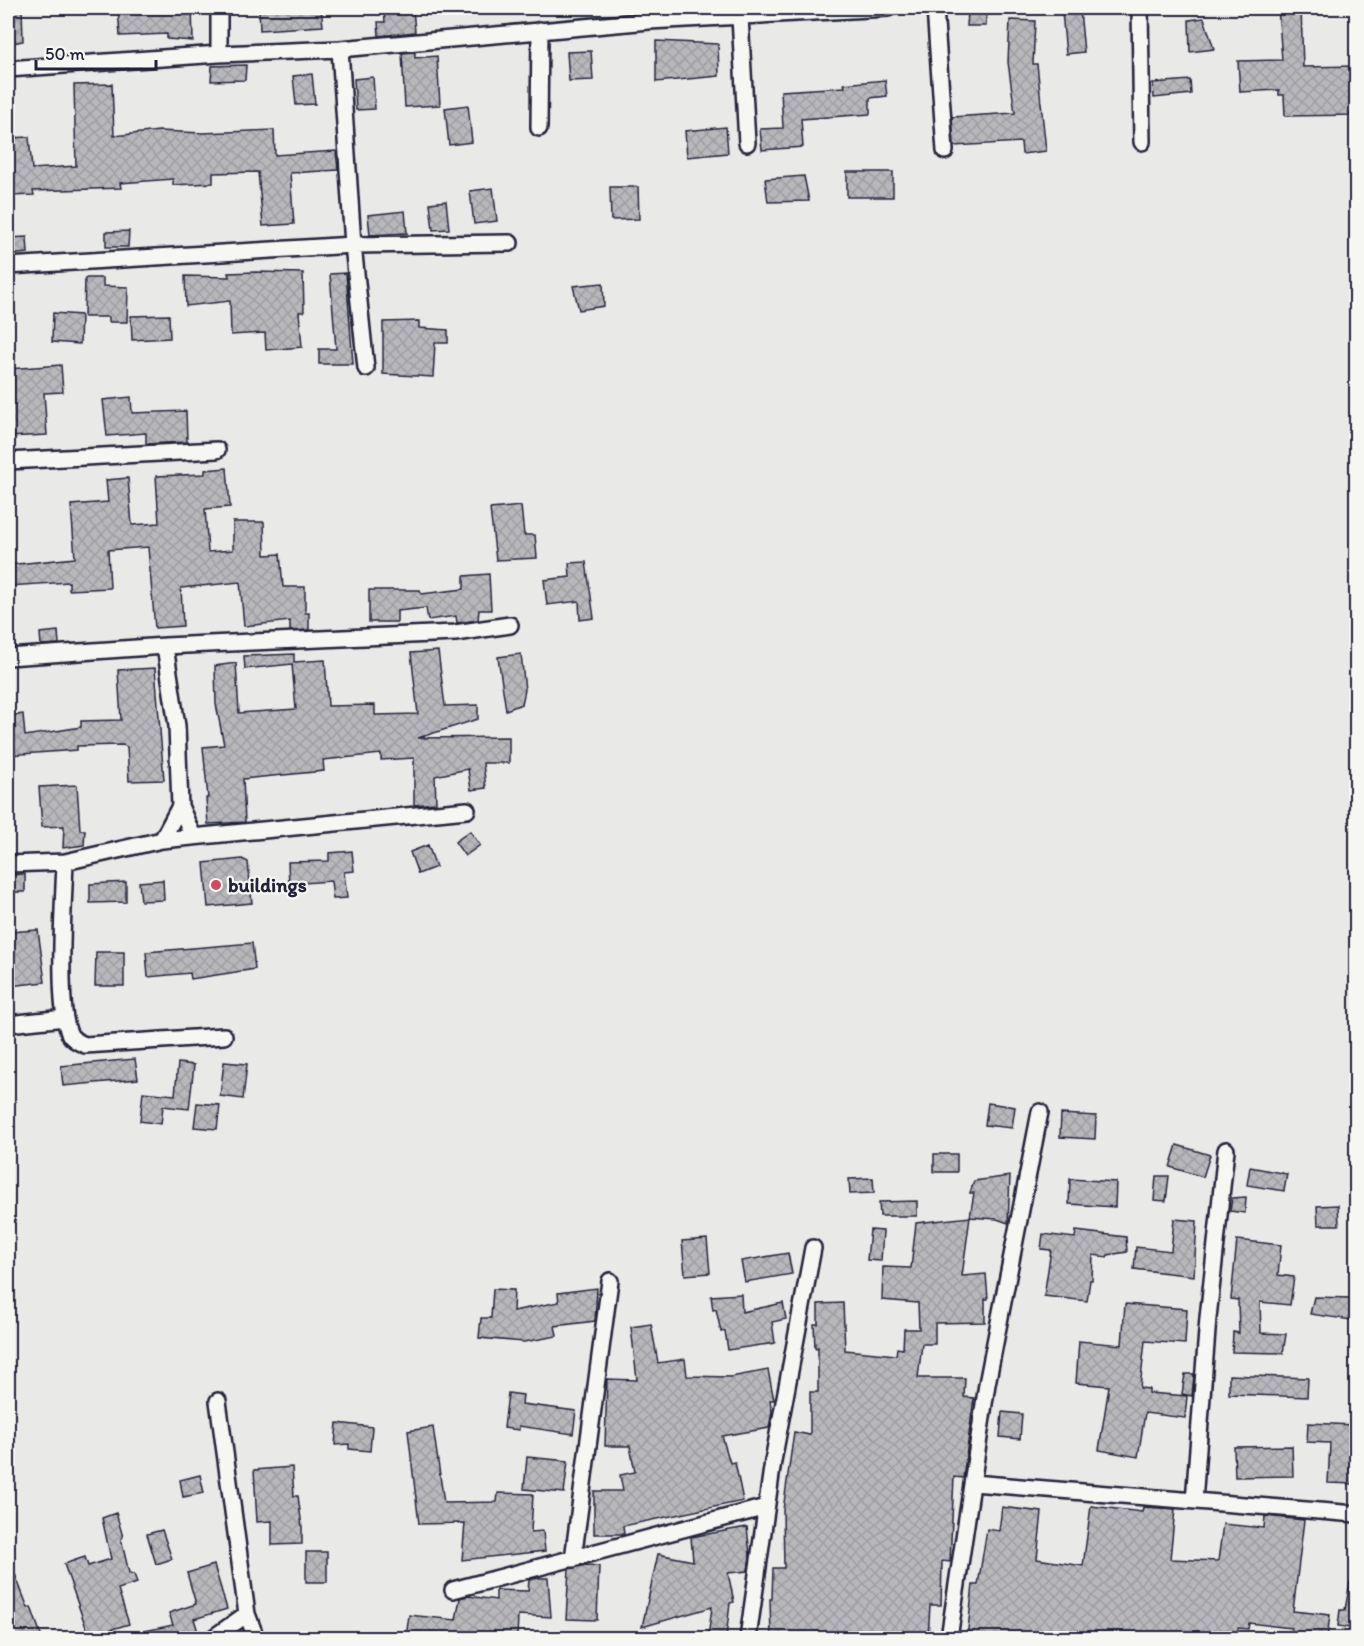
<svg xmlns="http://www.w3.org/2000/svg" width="1364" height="1646" viewBox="0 0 1364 1646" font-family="Itim,sans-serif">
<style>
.building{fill:url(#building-cross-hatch);stroke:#22223b;stroke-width:1.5}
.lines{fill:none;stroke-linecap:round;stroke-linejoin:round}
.street-casing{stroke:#22223b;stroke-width:20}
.street{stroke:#f6f6f2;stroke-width:15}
.poi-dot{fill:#d1495b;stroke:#f6f6f2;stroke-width:2}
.labels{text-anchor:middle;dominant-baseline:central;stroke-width:4.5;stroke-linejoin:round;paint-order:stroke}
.poi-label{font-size:20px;font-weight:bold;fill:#22223b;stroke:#f6f6f2;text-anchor:start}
</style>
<defs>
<pattern id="building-cross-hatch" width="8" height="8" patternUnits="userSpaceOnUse" patternTransform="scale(1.5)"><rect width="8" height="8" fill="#b8b8bc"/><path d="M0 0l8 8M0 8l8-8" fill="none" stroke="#9e9ea2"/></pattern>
</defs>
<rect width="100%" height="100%" fill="#e9e9e7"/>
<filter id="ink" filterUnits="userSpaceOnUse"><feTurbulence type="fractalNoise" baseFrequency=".0167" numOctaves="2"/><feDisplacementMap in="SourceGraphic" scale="12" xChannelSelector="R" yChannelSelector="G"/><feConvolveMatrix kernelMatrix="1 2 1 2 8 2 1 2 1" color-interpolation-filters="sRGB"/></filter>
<g filter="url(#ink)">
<path class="building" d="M8,8H22L23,41L8,44Z
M118,8H192L193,41L167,39V34L120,36Z
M259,8H321L323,26L260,30Z
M384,8H413L415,32L379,36L378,22H385Z
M1278,8H1301L1303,67L1356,66V115L1285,116L1284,95H1279V90L1240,92L1238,61L1282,60Z
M968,11H986V26H967Z
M1080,11L1084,52L1066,54L1062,12Z
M1204,18L1214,49L1190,52L1189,20Z
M1010,20L1035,21L1033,64H1037L1046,151L1022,154L1021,142L954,146L952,117L1015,113L1008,62Z
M656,41L718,44L719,76L656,82Z
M591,51L593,80L569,81L567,52Z
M415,52V58L437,56L440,105L405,107L402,53Z
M246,65L245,80L211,81L212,66Z
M312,74L315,104L296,105L293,76Z
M373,77L375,109L356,110L354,79Z
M885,80L887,96L870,98V114L801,119L803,147L762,150L760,129L783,128L781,91L845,87L844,84Z
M1190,80L1191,94L1154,98L1153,83Z
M112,84L114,136L159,131L203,133L274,130L275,155L336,151L338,170L290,173L294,224L263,226L258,172L213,173V183L173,185V179L120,183L121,188L33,191L34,195L8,196V138L29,137L32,169L76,166L74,85Z
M468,105L472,142L449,145L445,108Z
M726,127L728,153L687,157L685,131Z
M847,172H893V197H847Z
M804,176L809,201L768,202L765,179Z
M610,187H638L639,219L611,220Z
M493,188L497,221L474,224L470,191Z
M446,201L449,229L433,230L430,203Z
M405,211L407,233L370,235L368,215Z
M129,231L128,247H106V232Z
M27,237L28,253L8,255V238Z
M256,272L303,273L304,312H299L302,347L266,350L265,333L231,335L230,301L186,306L185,276L229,277L228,273Z
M346,273L353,364H319V349H336L330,274Z
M85,278H103V286L128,287L127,322H109V317H84Z
M603,283L604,306L579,310L573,286Z
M53,313L81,315L80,344L52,342Z
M169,315L170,338L132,340L131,316Z
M419,321V328L448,330V343H435L433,377L383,374V322Z
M61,365L63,392L44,393L47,435L8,437V369Z
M131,397L132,413L186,411L187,442L146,444V433L107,436L103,400Z
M227,468L230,507L205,509L208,552L233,550V522H264L265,555L280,554L283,587H305V613H309V630L290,631V621L244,626L240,582L181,588L183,626L155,628L148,547L108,550L110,588L69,590V582L8,586V565L75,558L71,505L108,502L106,480L128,478L132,525L159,523L156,476L205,474V470Z
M521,506L524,535H535L537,558L496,560L490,509Z
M586,562L594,618L580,620L579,601L547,605L544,580L570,577L569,563Z
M489,574L491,610H479L478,620L457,623L456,616L428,620L426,608L397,611V622H369V590H420L421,594L464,589V576Z
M58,631L59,644L41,645L40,633Z
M438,651L445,706L478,705V719L418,738L509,737V763H483L486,788L471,790L468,769L435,776L436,803L414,805V758L381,760V754L323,760L324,771L243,779L245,822L208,824L206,798H208L203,747L224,745L216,704L215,666L236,663L239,713L296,709L292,664L245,669L244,656L294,654V662L325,660L328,706L375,705V715L418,714L411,653Z
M521,654L525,690L522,704L506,710L498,657Z
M155,668L164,780L129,781L127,747L123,745L77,746V750L8,755V716L23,714L25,736L81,727V721L121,720L118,670Z
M77,785L80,830H85L84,845L63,848L64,826L42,827L39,787Z
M470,831L480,845L465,856L455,842Z
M428,845L436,867L418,874L410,852Z
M352,851L354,871L344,872L347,898L333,899L331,881L289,884L288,862L329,861V853Z
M242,859L248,862L252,903L208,907L204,863Z
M25,874V892H8V875Z
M163,880L164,900L141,901L139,882Z
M126,882V902L90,903V884Z
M38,930L45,982L9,986L8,932Z
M252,943L255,969L191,979L190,973L148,977L146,952Z
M96,952H124V986H95Z
M135,1059L138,1079L63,1086L61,1066Z
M224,1062L247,1064L243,1099L220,1096Z
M178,1063L194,1065L189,1109L163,1106L161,1124L140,1121L143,1092L175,1095Z
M197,1103L220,1105L217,1129L194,1127Z
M988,1103L1015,1107L1012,1128L985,1125Z
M1061,1114L1096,1116L1095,1139L1060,1137Z
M1177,1145L1210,1155L1203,1177L1170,1167Z
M934,1154H957V1172H934Z
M1250,1167L1287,1174L1284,1191L1247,1185Z
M1010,1176L1008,1223L997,1219L970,1217L974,1193H970L974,1181Z
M1156,1176H1169L1166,1201L1154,1200Z
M873,1178L874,1193L850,1194L849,1179Z
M1070,1179L1116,1182L1115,1207L1069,1204Z
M1246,1197L1245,1213L1230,1211L1232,1198Z
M917,1201V1216H880L879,1202Z
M1338,1205L1339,1225H1318L1317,1206Z
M970,1217L962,1276L986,1274L988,1299H985V1322L935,1323V1344H922L918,1378H965L964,1397L974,1398L963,1478L954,1477L950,1562L942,1561L941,1605H930L928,1638H771L770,1599H772L773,1568H784L783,1510L794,1432L810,1435V1392H818V1347L815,1348L814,1324H818V1304L843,1303L845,1350L896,1355L897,1348L903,1349L904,1329H919L918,1303L882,1300L883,1267L911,1268L916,1223Z
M1174,1219L1197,1221L1194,1276L1134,1269L1136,1247L1171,1251Z
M870,1230L883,1231L881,1261L867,1260Z
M1076,1231L1126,1237L1127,1252L1108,1255L1107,1257L1093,1255L1092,1280H1090L1087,1301L1044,1296L1051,1250L1041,1249L1043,1234L1075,1238Z
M707,1239L710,1273L685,1275L682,1241Z
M1237,1240L1281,1245L1278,1275L1294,1277L1290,1305L1260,1302L1261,1333L1286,1334L1283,1353L1232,1352L1233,1332L1239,1333L1238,1300L1231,1299Z
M788,1253L792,1274L745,1282L741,1261Z
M597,1288L595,1321L555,1326L557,1336L524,1342L479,1338L481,1318H491L493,1289L514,1290L513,1311L559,1302L558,1293Z
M741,1294L742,1312L783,1303L786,1319L772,1322L775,1343L728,1350L725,1331L721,1332L716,1309L713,1310L711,1296Z
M1314,1297L1352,1298L1351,1320L1310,1314Z
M1125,1304L1187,1309L1185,1344L1145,1341L1140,1388L1149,1389V1393L1187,1396L1185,1418L1145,1413L1138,1457L1099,1450L1109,1386L1076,1383L1079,1341L1122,1345Z
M651,1324L658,1363L685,1359L687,1376L731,1377L768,1370L774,1400H770L772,1412L769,1428L722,1436L730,1463L735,1462L743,1501L623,1526L624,1534H594V1491H623L620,1475L635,1472L630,1446H605L607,1379L637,1380L631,1327Z
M1185,1374H1194L1192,1396L1182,1394Z
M1229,1375L1308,1378L1307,1397L1229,1394Z
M508,1393L523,1395L522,1404L576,1411L573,1434L519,1426V1430L504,1428Z
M1002,1412L1022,1414L1020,1439L1000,1437Z
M337,1423L372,1427L370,1451L349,1449V1444L335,1445Z
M1308,1423L1354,1425L1356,1484L1328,1483L1330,1443L1307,1442Z
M433,1427L444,1503L497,1502L498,1493L533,1494L531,1532L543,1531L545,1551L462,1560L465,1523L419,1524L408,1431Z
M1292,1446L1293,1476L1235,1477L1234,1447Z
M527,1457L568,1461L564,1493L524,1489Z
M292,1467L294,1496H298L302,1527V1544L272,1545V1521L257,1522L254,1470Z
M200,1475L204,1493L183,1497L180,1480Z
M1091,1506L1142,1512L1143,1507L1175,1509L1170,1559L1218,1561L1223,1524L1264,1528L1265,1516L1304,1520L1293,1611L1330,1615L1327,1638H1290L1291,1628L1249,1623L1248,1629L1238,1628V1638H967L973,1585H978L987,1529L999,1531L1002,1507L1042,1512L1037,1559L1083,1566Z
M116,1513L123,1537L121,1539L129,1573L134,1574L137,1583L118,1589L129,1624L89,1636L64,1564L85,1557L88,1566L111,1559L102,1518Z
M747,1527L750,1555L748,1571L728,1573L734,1602L730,1603L726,1638H708L712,1607L642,1627L658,1554L693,1561L691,1537Z
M162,1530L172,1559L156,1564L147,1534Z
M306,1552H327V1582H306Z
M8,1556L28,1608L31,1607L42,1638H8Z
M214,1565L227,1609L194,1619L200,1638H136L135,1633L173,1625L169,1613L196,1604L187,1573Z
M586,1565L599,1566L597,1620L566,1619L569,1569Z
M538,1578H548L551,1617L518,1615L517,1638H406L409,1615L456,1620L460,1598L468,1596L496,1600V1590L528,1591L529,1580Z
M1350,1582H1356V1629L1338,1626L1340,1610H1345Z"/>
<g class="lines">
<defs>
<path id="street" d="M219,8V54
M935,8L945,151
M1140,8L1142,142
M740,17L747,143
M340,49L353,245L366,368
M8,69L219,54L340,49L649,21L888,8
M539,128L540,30
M8,266L353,245L510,243
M8,461L217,450
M165,646L177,726L180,806L193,836
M8,657L165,646L455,633L510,625
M162,840L180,806
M8,864L65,862
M8,1024L65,1018
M224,1036L85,1045C80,1043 73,1040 70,1035C56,1010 64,895 65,862L162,840L467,810
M218,1401L247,1614L256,1638
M973,1483L1356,1514
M1194,1501L1208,1318L1226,1150
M573,1559L610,1281
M453,1590L766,1507
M213,1638L247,1614
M748,1638L773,1461L813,1248
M949,1638L987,1384L1040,1112"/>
</defs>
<use href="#street" class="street-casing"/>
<use href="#street" class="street"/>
</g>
</g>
<circle class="poi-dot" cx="216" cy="885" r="6"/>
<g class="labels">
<g class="poi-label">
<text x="228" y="885">buildings</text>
</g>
</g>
<rect width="1364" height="1646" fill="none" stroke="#f6f6f2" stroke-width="30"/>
<rect x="15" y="15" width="1334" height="1616" fill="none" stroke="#22223b" stroke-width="2" filter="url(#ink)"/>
<path d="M36 60v9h120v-9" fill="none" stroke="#22223b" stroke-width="3"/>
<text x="45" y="60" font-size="18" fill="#22223b" stroke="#f6f6f2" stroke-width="4.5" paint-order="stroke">50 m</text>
</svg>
